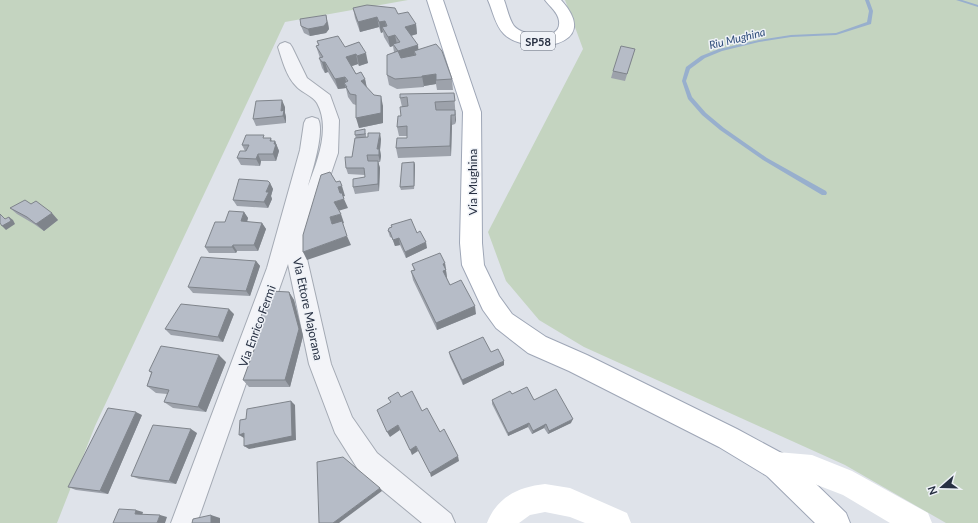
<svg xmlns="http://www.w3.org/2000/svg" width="978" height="523" viewBox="0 0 978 523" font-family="Lato,sans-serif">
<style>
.green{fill:#c4d4c0}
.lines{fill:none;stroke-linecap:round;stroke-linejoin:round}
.stream{fill:#98afcd;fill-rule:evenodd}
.street-casing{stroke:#a4aab4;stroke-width:2}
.primary-casing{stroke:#9ea6b6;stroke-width:2}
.street{fill:#f3f4f8;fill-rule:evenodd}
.secondary{fill:#fff;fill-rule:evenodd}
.primary{fill:#fff;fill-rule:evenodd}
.wall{fill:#9da2ab}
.shaded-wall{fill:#7f848b}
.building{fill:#b6bcc7;stroke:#7f848b}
.labels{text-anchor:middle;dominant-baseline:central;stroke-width:3;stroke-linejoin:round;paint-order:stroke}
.far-water-label{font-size:11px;font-style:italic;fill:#2e4c7a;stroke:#eff2f7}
.shield{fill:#eff2f7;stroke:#636a78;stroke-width:1}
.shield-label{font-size:11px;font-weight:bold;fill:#273042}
.street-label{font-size:12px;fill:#273042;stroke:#eff2f7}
</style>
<rect width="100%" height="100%" fill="#dfe3ea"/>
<path class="green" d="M0,0H408L285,22L95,426L57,523H0Z
M565,0H978V523H946L845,465L584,347L539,320L506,281L488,232L583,49Z"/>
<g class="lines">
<path class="stream" d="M865,0H869L873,11L871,24L836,35L791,37L759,42L722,51L705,58L690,69L686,81L692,97L706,113L724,128L767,158L826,191L827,193L826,195H822L763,160L720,130L702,115L688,99L682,81L686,67L701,56L719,49L759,40L791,35L836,33L867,22L869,11Z
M956,0H962L978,5V7Z"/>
<defs>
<path id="street" d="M285,42L290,44L292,47L307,78L330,95L339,120L338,153L305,250L331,364L352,417L377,453L451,514L455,523H422L359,471L335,433L309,364L288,264L197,523H171L267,268L300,150L304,123L306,119L312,117L318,119C325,131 312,172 308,186C317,162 331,128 317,103C313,96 301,92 296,86C286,76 282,59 278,47L280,44Z"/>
<path id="primary" d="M427,0H443L481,112L482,243L484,265L499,296L512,314L546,337L587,355L737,429L787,456L846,513L850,523H815L767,476L719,447L569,371L528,353L496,328L483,310L462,265L460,243L463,112Z
M488,0H504C507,8 509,19 514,26C523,37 562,42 559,21C558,12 550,7 545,0H561C605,48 526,56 504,34C495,25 493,11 488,0Z"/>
</defs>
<use href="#street" class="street-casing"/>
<use href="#primary" class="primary-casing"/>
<use href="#street" class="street"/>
<path class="secondary" d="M777,452L812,455L852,471L928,513L932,523H890L843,495L812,483L777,480L767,476L763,466L767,456Z
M545,484L570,488L627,513L631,523H585L570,517L545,512L530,515L519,523H487C497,497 518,487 545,484Z"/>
<use href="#primary" class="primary"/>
</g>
<path class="wall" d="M353,8L398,14L416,24L417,34L411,36L418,50L452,79L453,90H437L436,84L424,86V87L397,89L389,85L387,75L394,52L393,46L390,47L384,37L383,32L381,33L379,27L360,32L355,18Z
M328,22L329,29L326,33L310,36L304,33L301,26Z
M317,41L345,47L359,42L368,63L359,66L358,64L352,66L356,74L365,79L367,88L383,106V123L359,128L356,105L353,104L348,97L346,88L338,89L328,72L325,73L322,68L319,58H320L316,46L318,45Z
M635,49L625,81L611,78L613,71Z
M454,93L456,120L455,124L452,125L451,156L398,158L396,148L407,138V136H399L397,127L401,116L402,107L400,98Z
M285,107V113L286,117V123L256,126L253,119Z
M366,133V137L381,139L380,150L381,156L380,162H378L380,168L379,191L355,194L353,187L365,177V175L348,174L346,168L352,157L356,138L355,135Z
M266,138H271L272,141H275L279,151L276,161H261L260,166L241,165L237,158L245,151L242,145Z
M414,162L415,165L414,189L401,190L400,187Z
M270,183L273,189L271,196L272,199L268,208L237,206L233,200Z
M31,204L58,220L44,231L34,224L17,214L10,208Z
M244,212L248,218L247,222L262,223L266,229L258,251H237L236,253H209L205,247L225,222Z
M391,225L417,233L427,248L406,258L400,245L395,246L392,238L390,237L388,231L392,227Z
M256,261L260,266L250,296L193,293L188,287Z
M445,263L447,278L450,285L476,314L437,330L413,280L411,271L414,270L412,264Z
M289,292L294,300L303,336L290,387H249L243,380L257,343L253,339Z
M234,314L223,342L171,335L165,329Z
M449,352H491L504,365L463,385L450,357Z
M226,362L206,412L173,408L164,402L167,394L156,393L147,386L151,373L149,371Z
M512,394L534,400L571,423L548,434L544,428L532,434L528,427L508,436L492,404V400Z
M142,415L108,494L76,490L68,487Z
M197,433L176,484L139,479L131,476Z"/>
<path class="shaded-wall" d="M326,15L329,29L326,33L310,36L308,29Z
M377,17L379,27L360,32L358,22Z
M385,21L387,31L382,27L383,32L381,33L379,22Z
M416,24L417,34L406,37L405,27Z
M395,35L397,45L393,44V46L390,47L388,37Z
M418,45L419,55L414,51L415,56L399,61L398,51Z
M366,53L368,63L359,66L357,56Z
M356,54L358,64L349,67L346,57Z
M322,62H325L328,72L325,73Z
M436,74V84L424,86V87L422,76Z
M345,77L347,87L344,83L346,88L338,89L335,79Z
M365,79L367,89L361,81Z
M381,96L383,106V123L359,128L356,118Z
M282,100L285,107V113L286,117V123L281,111Z
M455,110L456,120L455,124Z
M451,115L452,125L451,156L450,146Z
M380,133L381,139L380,150L381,156L380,162L377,149Z
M275,141L279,151L276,161L273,154L274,144Z
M258,154L261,161L260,166L256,159Z
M378,161L380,168L379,191L378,184Z
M414,162L415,165L414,189Z
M270,183L273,189L271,196L272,199L268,208L264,202L266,192Z
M342,186L345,196L341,197L338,187Z
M344,199L348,208L338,211L334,202Z
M244,212L248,218L245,228L241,221Z
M52,213L58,220L44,231L36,224Z
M341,214L344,223L334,226L332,224L330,217Z
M9,217L13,220L15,224L6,230L2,226Z
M262,223L266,229L258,251L254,245Z
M347,236L351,245L307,260L303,252Z
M399,238L400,245L395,246L393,240Z
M426,242L427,248L406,258L405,252Z
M233,245L237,251L236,253L232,247Z
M256,261L260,266L250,296L246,291Z
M445,263L447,278L444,280L443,271V264Z
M289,292L294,300L303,336L290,387L285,380Z
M475,306L476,314L437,330L436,323Z
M229,309L234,314L223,342L218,337Z
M219,355L226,362L206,412L198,407Z
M504,361V365L463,385L462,380Z
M291,401L295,405L296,440L249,449L244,446Z
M136,412L142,415L108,494L100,491Z
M573,419L571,423L548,434L549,431Z
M529,423L528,427L508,436V433Z
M546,424L544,428L532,434L533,431Z
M398,425L400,430L390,437L387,432Z
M191,429L197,433L176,484L169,481Z
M244,433L249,437L244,438L239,435Z
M416,446L418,451L412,455L410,450Z
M458,456L459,461L431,477L430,473Z
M380,488L382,491L339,523H333Z
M136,510L143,512L142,516L135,514Z
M160,515L167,517L165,523H157Z
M211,515L220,518V523H211Z"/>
<path class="building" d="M367,5L395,8L398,14L408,12L416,24L405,27L418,45L398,51L393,44L400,42L395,35L388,37L382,27L387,26L385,21L379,22L377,17L358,22L353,8Z
M326,15L327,22L324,26L308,29L301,26L300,19Z
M338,36L345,47L359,42L366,53L357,56L356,54L346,57L356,74L361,72L365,79L361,81L374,95L381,96V113L356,118V95L350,94L346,87H347L344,83L348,81L345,77L335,79L325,62H322L319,58L323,57L316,46L319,45L317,41Z
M436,44L442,51L452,79L436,80V74L422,76V77L395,79L387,75V55L398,51L401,58L416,55L414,51Z
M621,46L635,49L627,74L613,71Z
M454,93L455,101L435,102L436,110H455V115H451L450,146L396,148L397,138H407V126L397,127L398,116H401L400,107L408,106L407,97L400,98V94Z
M282,100L281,111L284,110L283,116L253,119L256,101Z
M365,129V134L355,135V131Z
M368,133H380L377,149H379V155H367L368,161H378V184L353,187V179L365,177L364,168H346L345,157H352L355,138L368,137Z
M246,135H264L263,138H271L270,141H275L274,144H276L273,154H258L256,159L237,158L240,151H246L249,145H242Z
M414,162V186L400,187L402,163Z
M330,172L336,182L340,181L342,186L338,187L340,193H342L344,199L334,202L341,214L330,217L332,224L342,221L347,236L303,252V235L321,175Z
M239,179L268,181L270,183L266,192H269L264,202L233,200Z
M25,200L31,204L36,201L52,213L36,224L27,217L10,208Z
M229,211L244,212L241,221L262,223L254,245H233L232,247H205L215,222H225Z
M0,214L5,219L9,217L11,221L2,226L0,223Z
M411,219L417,233L420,231L426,242L405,252L399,238L393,240L390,232L388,231L389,228L392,227L391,225Z
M440,253L445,263L443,264L446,270L443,271L450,285L461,280L475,306L436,323L411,271L415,270L412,264Z
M201,257L256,261L246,291L188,287Z
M270,291L289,292L299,329L285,380H243L258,339H253Z
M181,304L229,309L218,337L165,329Z
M483,337L491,352L498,349L504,361L462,380L449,352Z
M161,346L219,355L198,407L164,402L169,390L147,386L152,372L149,371Z
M527,387L534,400L556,389L573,419L549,431L546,424L533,431L529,423L508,433L492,400L510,391L512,394Z
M412,391L422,411L427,408L440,432L444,429L458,456L430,473L416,446L410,450L398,425L387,432L377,410L391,402L388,398L398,392L401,397Z
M291,401L292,436L244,446V433L239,435L240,420L246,419L247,409Z
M108,408L136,412L100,491L68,487Z
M153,425L191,429L169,481L131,476Z
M343,457L380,488L333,523H319L317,462Z
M119,509L136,510L135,514L160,515L157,523H113Z
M211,515V523H192L193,519Z"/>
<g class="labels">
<g class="far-water-label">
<text transform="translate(737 38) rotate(-14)">Riu Mughina</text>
</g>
<rect class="shield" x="521" y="32" width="34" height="18" rx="3"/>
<g class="shield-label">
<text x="538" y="41">SP58</text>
</g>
<g class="street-label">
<text transform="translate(472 182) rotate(-90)">Via Mughina</text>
<text transform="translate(308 309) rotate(78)">Via Ettore Majorana</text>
<text transform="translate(257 326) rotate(-70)">Via Enrico Fermi</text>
</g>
</g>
<g transform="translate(942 487) rotate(250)" stroke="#eff2f7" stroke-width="3" paint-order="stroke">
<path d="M0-3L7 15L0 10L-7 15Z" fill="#273042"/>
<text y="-6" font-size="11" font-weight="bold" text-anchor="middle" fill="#273042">N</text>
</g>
</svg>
